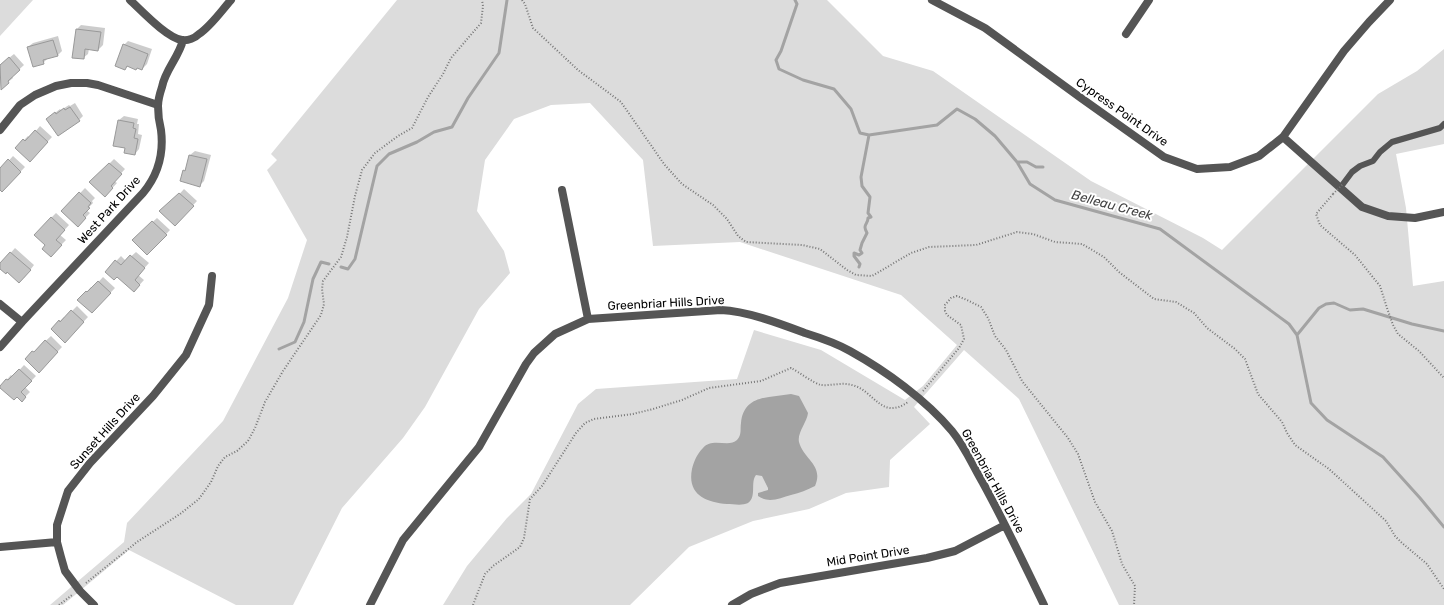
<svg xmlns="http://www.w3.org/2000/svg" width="1444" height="605" viewBox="0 0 1444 605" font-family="Rubik,sans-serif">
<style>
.green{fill:#dcdcdc}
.water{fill:#a3a3a3}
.shadow{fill:#0003}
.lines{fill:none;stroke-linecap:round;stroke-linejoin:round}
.stream{stroke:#a3a3a3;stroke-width:3}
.building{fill:#c4c4c4;stroke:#999}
.path{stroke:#777;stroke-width:2;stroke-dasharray:1 2;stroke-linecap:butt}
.service{stroke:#555;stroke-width:6}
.minor{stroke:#555;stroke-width:8}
.path-bridge{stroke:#777;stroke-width:2;stroke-dasharray:1 2;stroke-linecap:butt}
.labels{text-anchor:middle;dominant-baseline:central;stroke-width:4;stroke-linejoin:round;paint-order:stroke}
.street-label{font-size:12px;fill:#000;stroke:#fff}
.water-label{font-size:13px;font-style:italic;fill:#444;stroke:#fff}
</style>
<rect width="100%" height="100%" fill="#fff"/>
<path class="green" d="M0,0H33L0,36Z
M397,0H827L883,56L933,71L1091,181L1203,238L1222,250L1378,94L1417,71L1444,49V144L1396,154L1406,208L1413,286L1444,281V605H1119L1019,399L964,350L914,407L930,424L890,460L889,487L846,493L809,509L753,521L689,547L630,605H443L467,566L507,518L531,494L578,404L596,389L737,379L754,330L821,350L905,400L923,386L957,345L901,295L740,242L653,246L643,160L590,103L551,105L514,119L485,160L477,211L504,251L510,273L479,309L425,407L403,438L342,508L293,605H236L129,550L63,605H50L124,542L127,523L223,421L288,298L307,240L267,170L277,160L271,154Z"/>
<path class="water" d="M791,394L799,396L808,413C807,422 797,433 799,442C804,460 824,465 815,486C807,490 800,493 791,495C780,498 769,504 758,496V493L768,490V488L762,476L756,475C750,482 757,497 748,503C742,506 733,504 727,504C705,502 687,494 692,469C694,461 697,454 703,448C712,437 729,448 737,440C742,435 740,429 741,423C744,394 770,398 791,394Z"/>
<path class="shadow" d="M81,25L105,28L103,45L98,50L89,49L88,54L83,58L77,29Z
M58,36L62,51L58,55L48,58L43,63L28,47L33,43Z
M128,41L152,49L147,64L142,69L128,66L125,69L124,45Z
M14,54L24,65L12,76L13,78L1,88L0,65Z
M75,103L83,116L79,120L47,119L60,109L61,110L69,105L70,106Z
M124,116L138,119L137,124H139L138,134L142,135L139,149L135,154L126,148L114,145L119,120Z
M40,126L52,137L34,156L16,148L28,136L30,138Z
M195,151L211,155L204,181L200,185L184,171L187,168L190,155Z
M13,156L25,167L2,191L0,189V167L2,168Z
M114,159L125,169L114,181L117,183L105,196L91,182Z
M85,188L95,198L92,201L93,203L86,210L90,213L78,225L63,211Z
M184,189L197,201L179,220L173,201Z
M56,213L69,225L60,235L66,240L55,251L47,245L52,217Z
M157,218L170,230L147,254L133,240Z
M15,248L34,265L24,278L0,267V265Z
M136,252L149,263L138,275L144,280L134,291L117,275L106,272L121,256L126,261Z
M103,277L115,288L92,312L79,300L91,287L92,289Z
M77,306L88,317L65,341L52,329L64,317L65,318Z
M51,336L62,347L39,371L26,359Z
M24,365L36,376L25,387L30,392L22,400L17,396L0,387L11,375L13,377Z"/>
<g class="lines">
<path class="stream" d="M795,0L797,4L781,51L776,60L779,69L803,80L834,89L851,109L860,133L869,135L937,125L957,109L975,119L995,136L1017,162L1030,184L1055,200L1160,229L1289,324L1297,335L1311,403L1327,420L1383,457L1420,498L1444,527
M1017,162H1027L1036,167H1043
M341,267L348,269L355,259L377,166L389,154L417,142L434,132L452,127L468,98L499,53L507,0
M859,267L860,264L854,256V253L859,255L862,253L860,250L862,243L867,233C862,224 868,225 868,218L871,217L868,213L870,197L862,186L861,177L869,135
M1297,335L1319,308L1326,304L1334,303L1350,310L1363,309L1412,324L1444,331
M279,349L295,342L304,322L313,279L321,262L329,264"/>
</g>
<path class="building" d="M76,29L101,32L98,51L85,49L84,59L72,58Z
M53,40L58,56L43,60L44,64L33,67L27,47Z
M123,44L148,54L142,70L137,68L136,70L127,66L125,70L115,66Z
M9,57L20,70L8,81L9,83L1,90L0,65Z
M70,107L80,121L58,136L46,119L55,112L56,114L64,108L65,110Z
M118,120L134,123L133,128L136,129L134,138L138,139L135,155L124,153L125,148L113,146Z
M35,130L48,142L30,162L15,148L23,139L25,141Z
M189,155L207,159L200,187L180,181L183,170L185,171Z
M8,159L21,172L2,192L0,190V168Z
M109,163L122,174L111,186L113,188L105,197L89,182Z
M79,192L91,203L88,207L90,208L83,215L86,218L78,227L61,211Z
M179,193L194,206L175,226L159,211Z
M51,217L65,230L56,240L62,245L51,257L42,249L45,245L34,235Z
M152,221L167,235L147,255L132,240Z
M10,252L31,270L19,283L7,272L6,274L0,269V263Z
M130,255L145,268L135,280L140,285L134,292L117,277L114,280L105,272L115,260L121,265Z
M98,281L111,293L92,313L77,300L86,291L87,292Z
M71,310L84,322L65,343L51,329L59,320L60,322Z
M45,340L58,352L39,373L25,359L32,351L34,352Z
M19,369L32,381L21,392L26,397L22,402L17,397L14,400L0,388V386L6,379L8,380Z"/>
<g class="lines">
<path class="path" d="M522,0L525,4L533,28L578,70L621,102L664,164L682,184L713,205L727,219L738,236L746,242L802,245L820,249L847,270L856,275L872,276L911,253L929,247L976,245L1017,232L1033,234L1055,242L1082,244L1104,257L1119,272L1154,299L1176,302L1194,313L1207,328L1235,349L1245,359L1258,394L1282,422L1287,433L1295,445L1329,469L1386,521L1395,536L1402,543L1427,564L1444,589
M1333,194L1316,214L1320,225L1355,255L1380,286L1387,308L1393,325L1398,334L1419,351L1444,378
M923,391L959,348L964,339L961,325L947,315L945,311V305L951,298L957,296L967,300L981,307L988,318L995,336L1006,350L1022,381L1068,438L1078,454L1095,502L1112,531L1122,564L1135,586L1134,605
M86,583L137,542L180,514L199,499L211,482L218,466L225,457L237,451L248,441L255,428L265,402L283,371L321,315L324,304L322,289L323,281L341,257L347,237L355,196L362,170L375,153L398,136L412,128L428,97L443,74L451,58L481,23L483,6L482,0
M59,605L72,595
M473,605L485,574L493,566L520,547L524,538L530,499L542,486L576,433L585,423L594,419L633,414L653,409L682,400L709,388L761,381L791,368C799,372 813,383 821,385C831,386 842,382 852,385C874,390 881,421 908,402"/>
<path class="service" d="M1343,184L1352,172L1360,166L1373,161L1380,152L1392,142L1440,128L1444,124"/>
<path class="minor" d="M130,0C142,11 167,38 182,40C188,41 195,38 199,34C211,26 222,10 231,0
M932,0L985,28L1081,98L1164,157L1197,169L1230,167L1259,156L1283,137L1344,51L1369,22L1390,0
M1126,34L1149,0
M0,130L20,105L35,95L56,86L71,83H87L98,85L158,105
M1283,137L1362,207L1388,216L1415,218L1444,212
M562,190L588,319
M0,304L22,322
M0,347L22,322L143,193C158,175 164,154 161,130C159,122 158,114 158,106C158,100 160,93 162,87C165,70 179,57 183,40
M0,547L57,542
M94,605L80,591L65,571L61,557L57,542V525L68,491L90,463L153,396L186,355L209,305L212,276
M370,605L403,540L479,447L526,364L534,353L555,334L588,319L721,310C747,311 781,324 805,333C821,338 836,343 850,351C886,371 926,400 952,431C965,447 973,466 983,483C1005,523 1024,564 1044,605
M732,605L751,594L780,583L927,558L955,551L1005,525"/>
<path class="path-bridge" d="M1333,194L1343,184"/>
</g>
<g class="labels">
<g class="street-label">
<text transform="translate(1122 112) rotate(35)">Cypress Point Drive</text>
<text transform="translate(109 210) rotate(-48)">West Park Drive</text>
<text transform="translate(666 303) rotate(-3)">Greenbriar Hills Drive</text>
<text transform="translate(105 431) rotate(-48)">Sunset Hills Drive</text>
<text transform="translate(993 481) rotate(61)">Greenbriar Hills Drive</text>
<text transform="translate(868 556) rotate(-9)">Mid Point Drive</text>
</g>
<g class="water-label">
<text transform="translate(1112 205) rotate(15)">Belleau Creek</text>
</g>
</g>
</svg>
